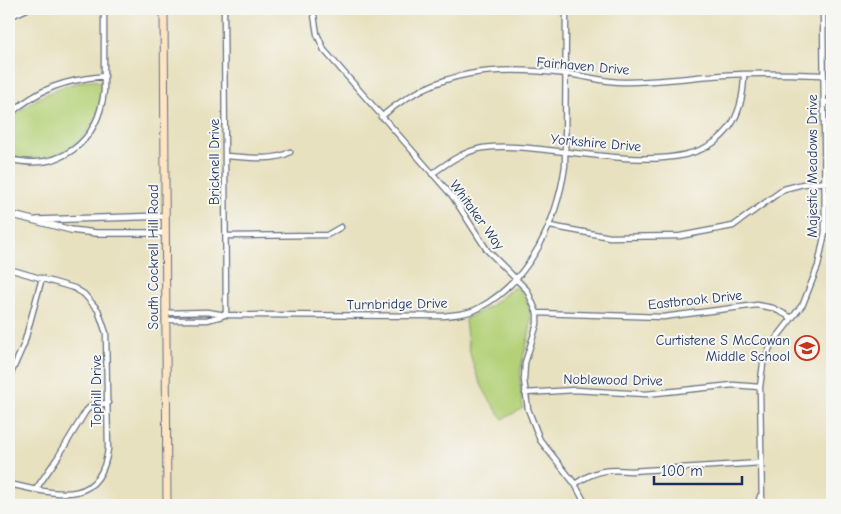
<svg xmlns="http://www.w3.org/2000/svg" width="841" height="514" viewBox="0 0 841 514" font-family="'Comic Neue',sans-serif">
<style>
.green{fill:#b4d178;stroke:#68806b}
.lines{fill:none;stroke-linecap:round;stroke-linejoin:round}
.minor-casing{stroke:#636d80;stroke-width:7}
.tertiary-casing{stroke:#636d80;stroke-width:8}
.secondary-casing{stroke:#636d80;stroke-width:9}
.minor{stroke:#fff;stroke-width:4.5}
.tertiary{stroke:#fff;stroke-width:5.5}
.secondary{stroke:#fde5c4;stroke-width:7}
.labels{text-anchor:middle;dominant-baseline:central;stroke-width:4;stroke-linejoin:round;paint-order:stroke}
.street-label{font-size:14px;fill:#1b2f5e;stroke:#f6f6f2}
.poi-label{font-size:14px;fill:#1b2f5e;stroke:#f6f6f2;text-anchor:end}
</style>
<rect width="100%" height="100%" fill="#f6f6f2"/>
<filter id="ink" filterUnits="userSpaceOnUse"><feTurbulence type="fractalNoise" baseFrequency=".02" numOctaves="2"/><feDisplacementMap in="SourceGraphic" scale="10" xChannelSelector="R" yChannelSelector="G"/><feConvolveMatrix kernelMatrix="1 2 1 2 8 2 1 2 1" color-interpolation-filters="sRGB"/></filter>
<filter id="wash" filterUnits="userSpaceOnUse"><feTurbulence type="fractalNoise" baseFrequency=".0096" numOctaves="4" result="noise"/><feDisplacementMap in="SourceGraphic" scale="20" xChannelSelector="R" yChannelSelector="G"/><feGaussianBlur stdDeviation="1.12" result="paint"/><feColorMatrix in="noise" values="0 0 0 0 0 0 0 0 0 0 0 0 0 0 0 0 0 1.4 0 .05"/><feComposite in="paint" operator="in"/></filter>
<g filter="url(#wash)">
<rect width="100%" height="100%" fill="#e8e1bf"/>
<path class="green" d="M92,80L100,82C109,132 54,172 9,156V121C33,98 59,85 92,80Z
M513,288H519C541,320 526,336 521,369C519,382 521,395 523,408L503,419C477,384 469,362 465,319L491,306Z"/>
</g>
<g filter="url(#ink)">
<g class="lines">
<defs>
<path id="minor" d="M224,9L226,315
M313,9L317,34L324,50L453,197L487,250L527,290L537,313V324L525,363L524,380L528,409L540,440L575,484L586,505
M9,17L27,9
M824,102L832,103
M9,115C39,88 65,80 105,76
M381,117C438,68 496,66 567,74C586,76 604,82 623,82C664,82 704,75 744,74C771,73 797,74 824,75
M225,156C244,157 274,162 290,152
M9,159C60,172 98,143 104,91V9
M432,174C447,163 464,151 483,148C563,136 743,213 744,74
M550,226L610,237L680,236L733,226L784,189L803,184L832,182
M226,236L327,235L341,227
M9,269L74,288L84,294L98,310L106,333L108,449C100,511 50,492 9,484
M165,313L207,312L226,315L442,316C454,315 468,314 479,308C531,280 557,221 565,166L566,9
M537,313L663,317L757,305L773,308L792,318
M165,320H207L222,316
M9,378L24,344L42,278
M525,393L575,390L646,394L733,385L760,387
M575,484C596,470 606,469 631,471L761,463
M36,489L58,457L86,411L92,405L108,403
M758,505L760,496
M762,505L760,387L763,364L771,345L803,304L818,266L825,232L823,9"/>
<path id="tertiary" d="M9,214L71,230L96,233H164
M37,220L165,216"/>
<path id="secondary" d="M164,9L167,505"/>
</defs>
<use href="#minor" class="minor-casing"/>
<use href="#tertiary" class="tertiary-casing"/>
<use href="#secondary" class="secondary-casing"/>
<use href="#minor" class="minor"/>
<use href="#tertiary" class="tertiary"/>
<use href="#secondary" class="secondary"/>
</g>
</g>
<defs>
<symbol id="school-ring" viewBox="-11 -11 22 22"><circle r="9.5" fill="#f6f6f2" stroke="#c8321e" stroke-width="1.5"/><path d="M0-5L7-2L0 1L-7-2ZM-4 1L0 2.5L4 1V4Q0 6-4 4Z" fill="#c8321e"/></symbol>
</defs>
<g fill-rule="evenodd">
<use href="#school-ring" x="793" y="334" width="28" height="28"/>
</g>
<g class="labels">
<g class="street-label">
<text transform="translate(583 66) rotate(5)">Fairhaven Drive</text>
<text transform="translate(596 143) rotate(5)">Yorkshire Drive</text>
<text transform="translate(214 162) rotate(-90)">Bricknell Drive</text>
<text transform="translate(812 166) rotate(-90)">Majestic Meadows Drive</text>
<text transform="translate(477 215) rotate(54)">Whitaker Way</text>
<text transform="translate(153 257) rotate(-90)">South Cockrell Hill Road</text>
<text transform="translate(695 300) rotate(-6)">Eastbrook Drive</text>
<text transform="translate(397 304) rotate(-1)">Turnbridge Drive</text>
<text transform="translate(613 380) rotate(1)">Noblewood Drive</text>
<text transform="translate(96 391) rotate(-90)">Tophill Drive</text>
</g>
<g class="poi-label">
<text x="790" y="340">Curtistene S McCowan<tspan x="790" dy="16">Middle School</tspan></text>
</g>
</g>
<rect width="841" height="514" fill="none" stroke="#f6f6f2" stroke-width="30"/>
<path d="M654 476v8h88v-8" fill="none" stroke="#1b2f5e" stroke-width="2.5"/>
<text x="661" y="476" font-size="15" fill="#1b2f5e" stroke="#f6f6f2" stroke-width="4" paint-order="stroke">100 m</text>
</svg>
